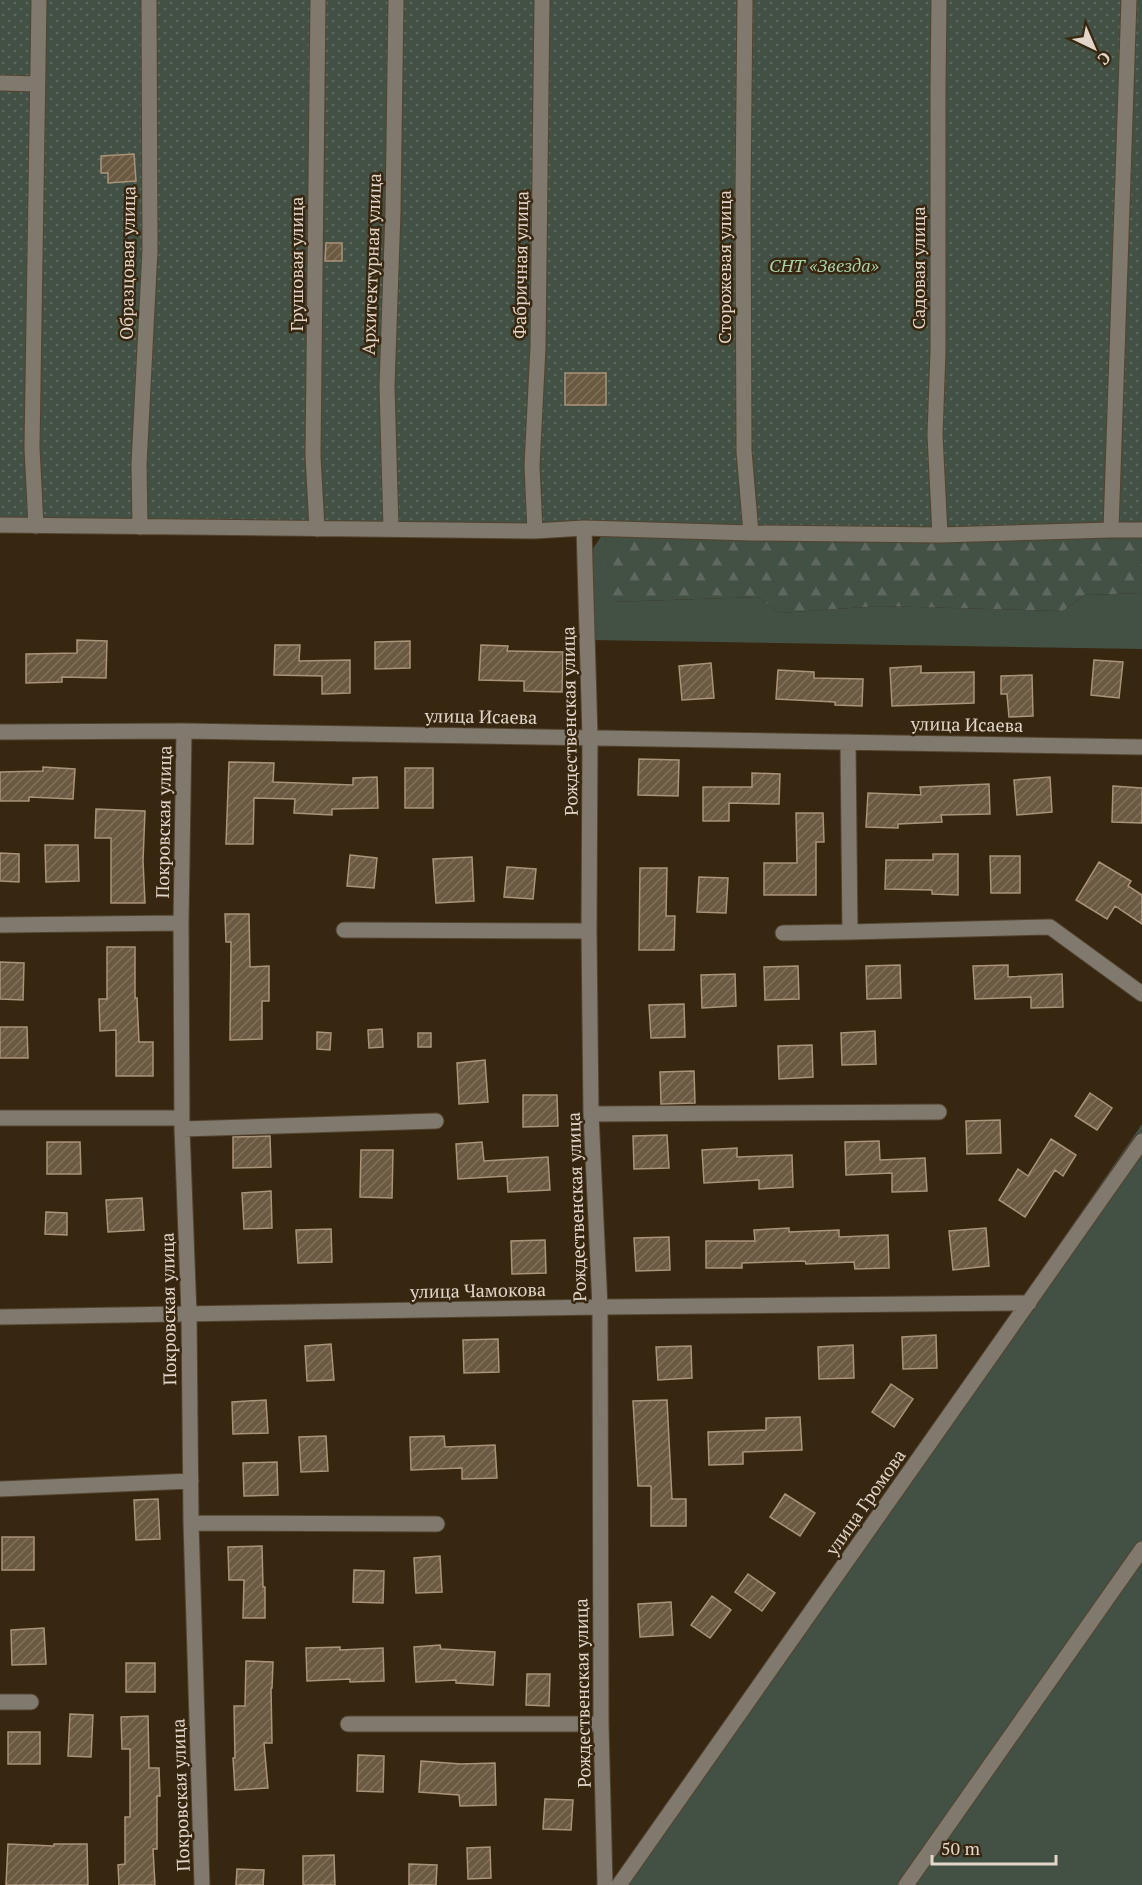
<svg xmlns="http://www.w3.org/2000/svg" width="1142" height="1885" viewBox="0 0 1142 1885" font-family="'PT Serif',serif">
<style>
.grass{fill:#435044}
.forest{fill:url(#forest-firs)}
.garden{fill:url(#garden-dots)}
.building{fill:url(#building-hatch);stroke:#a9947a;stroke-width:1.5}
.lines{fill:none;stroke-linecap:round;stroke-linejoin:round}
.minor-casing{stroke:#53432e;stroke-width:17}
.minor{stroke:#80796d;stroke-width:15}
.labels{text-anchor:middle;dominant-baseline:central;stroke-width:5;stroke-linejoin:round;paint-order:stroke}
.street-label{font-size:18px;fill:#e1d6c9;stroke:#382710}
.park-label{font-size:18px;font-style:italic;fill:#a7d2aa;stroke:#382710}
</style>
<defs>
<pattern id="forest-firs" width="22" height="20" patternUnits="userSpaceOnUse" patternTransform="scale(1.5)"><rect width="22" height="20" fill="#435044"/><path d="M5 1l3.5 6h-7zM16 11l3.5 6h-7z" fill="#5e685e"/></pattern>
<pattern id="garden-dots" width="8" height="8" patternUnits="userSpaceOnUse" patternTransform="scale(1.5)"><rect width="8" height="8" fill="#435044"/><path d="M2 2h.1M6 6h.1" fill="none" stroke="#5e685e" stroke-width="1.8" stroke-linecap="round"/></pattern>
<pattern id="building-hatch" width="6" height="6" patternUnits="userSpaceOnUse" patternTransform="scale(1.5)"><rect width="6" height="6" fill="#6b5942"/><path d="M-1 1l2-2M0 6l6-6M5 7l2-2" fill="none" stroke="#80705c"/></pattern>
</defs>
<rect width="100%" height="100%" fill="#382710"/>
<path class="grass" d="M605,531L611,602L758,597L779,613L879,606L1063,611L1084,595L1142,593V649L589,640L591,551Z
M1142,1124V1885H612L758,1682Z"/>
<path class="forest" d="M1142,529V593L1084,595L1063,611L879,606L779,613L758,597L610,602L605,531Z"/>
<path class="garden" d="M0,0H1142V529L0,526Z"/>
<path class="building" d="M134,154L136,181L108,183V173H101V156Z
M326,243H342V261H325Z
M565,373H606V405H565Z
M77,640L107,641L106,678L62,677V682L26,683V654L77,653Z
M410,641V668L375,669V642Z
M275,645H300L299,661L350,660V693L322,694V676L274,675Z
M481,645L508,646L507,651L563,652L562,692L524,691V681L479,680Z
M1094,660L1123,662L1119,698L1091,695Z
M711,663L714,698L682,700L679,666Z
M921,666V673L974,672V703L892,706L890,668Z
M778,670L814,672V678L863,679L862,706L835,705V702L776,699Z
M1032,675L1033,716L1009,717L1007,694H1001V676Z
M639,759L679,760L678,796L638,795Z
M229,762L274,763L273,782L353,785V778L377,777L378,808L332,809V815L294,813L295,799L254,798L253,844H226Z
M43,767L75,769L73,799L29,797V801H0V772L43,771Z
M405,768H433V808H405Z
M752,773L780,774L779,804L729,803V821H703V787H752Z
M1050,777L1052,812L1017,815L1014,780Z
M989,784L990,814L941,815L942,822L898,824V828L866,827L868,793L921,795L920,787Z
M1113,786L1142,788V823L1112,822Z
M96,809L145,811L143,861L145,903H111V838H95Z
M796,813H823L824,842H816V895H764V863H797Z
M45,845H78L79,881L46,882Z
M0,853L19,854V882L0,881Z
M933,854H958V895L932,894V890L885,889L886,860H933Z
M350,855L377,858L374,888L347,886Z
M990,856H1020V893H991Z
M472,857L474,901L436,903L433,859Z
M1099,862L1131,881L1128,886L1142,895V924L1115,906L1107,919L1076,900Z
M507,867L536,869L533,899L504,897Z
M640,868H667L666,916H675L674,950H639Z
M699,877L728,878L726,913L697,912Z
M225,914H249L250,967L269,966V1001H262V1039L230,1040L231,942H226Z
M107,947H135V998H137L139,1042H153V1076H116V1030L100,1031L99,999H107Z
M0,962L24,963L23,1000L0,999Z
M900,965L901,998L867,999L866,966Z
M1008,965V977L1062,974L1063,1007L1031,1008V997L975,999L973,966Z
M798,966L799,999L765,1000L764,967Z
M735,974L736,1006L702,1008L701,975Z
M684,1004L685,1037L651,1038L649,1005Z
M0,1027H27L28,1058H0Z
M382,1029L383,1047L369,1048L368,1030Z
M875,1031L876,1064L842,1065L841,1033Z
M317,1032L331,1033L330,1050L317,1049Z
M418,1033H431V1047H418Z
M812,1045L813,1077L779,1079L778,1046Z
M485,1060L488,1102L459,1104L457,1063Z
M694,1071L695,1103L661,1104L660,1072Z
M1090,1093L1112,1108L1097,1130L1075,1116Z
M523,1095H557L558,1126L523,1127Z
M1000,1120L1001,1153L967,1154L966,1121Z
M667,1135L669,1168L634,1169L633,1136Z
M270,1136L271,1167L233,1168V1137Z
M1051,1139L1076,1155L1063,1176L1055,1170L1025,1217L999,1200L1018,1169L1028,1176Z
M879,1141L880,1160L925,1158L927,1191L892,1192V1173L846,1175L845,1142Z
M47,1142H80L81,1174H47Z
M482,1142L484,1161L548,1157L550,1190L508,1192L507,1176L458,1179L456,1144Z
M737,1148V1157L792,1155L793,1187L759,1189V1180L704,1183L702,1150Z
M361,1150H393L392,1198L360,1197Z
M271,1191L272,1228L244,1229L242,1193Z
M142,1198L144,1230L108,1232L106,1200Z
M46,1212L67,1213V1235L45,1234Z
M789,1228V1232L839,1230V1237L888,1235L889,1268L855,1269L854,1262L806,1264L805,1261L742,1263V1268H706V1241H755L754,1230Z
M986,1228L989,1266L953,1270L949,1231Z
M331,1229L332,1262L298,1263L296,1230Z
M669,1237L670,1270L636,1271L634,1238Z
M545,1240L546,1273L512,1274L511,1241Z
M936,1335L937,1368L903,1369L902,1337Z
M498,1339L499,1372L464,1373L463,1340Z
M331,1344L334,1380L307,1381L305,1346Z
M853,1345L854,1378L819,1379L818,1347Z
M691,1346L692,1378L658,1380L656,1347Z
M891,1384L913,1399L894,1427L872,1412Z
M266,1400L268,1433L233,1434L232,1402Z
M667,1400L672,1499H686V1526H651V1486H638L633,1401Z
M800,1417L802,1450L743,1452V1464L709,1465L708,1432L766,1430V1418Z
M326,1436L328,1471L301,1472L299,1437Z
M444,1436L445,1447L495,1445L497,1478L462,1479V1468L411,1470L410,1437Z
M277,1462L278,1495L244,1496L243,1463Z
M785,1494L815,1513L800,1536L770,1517Z
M158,1499L160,1539L136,1540L134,1500Z
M2,1537H34V1570H2Z
M262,1546L263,1587H265V1618H243L244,1580H229L228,1547Z
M440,1556L442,1592L416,1593L414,1558Z
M354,1570L384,1571L383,1603L353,1602Z
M748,1574L775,1593L762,1611L735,1592Z
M712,1596L731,1610L710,1638L691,1625Z
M671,1602L673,1635L640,1637L638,1604Z
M44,1628L46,1664L12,1665L11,1630Z
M440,1645L441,1649L495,1652L493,1685L456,1683V1680L416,1682L414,1647Z
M340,1647V1650L383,1648L384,1681L350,1682V1679L307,1681L306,1648Z
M246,1661L273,1662L272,1688H271L272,1743H264L268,1788L235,1790L233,1758H235L234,1706H245Z
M126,1663H155V1692H126Z
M527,1674H550L549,1706L526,1705Z
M70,1714L93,1715L91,1757L68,1756Z
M148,1716L149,1768H159L160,1796H157V1849H153L155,1885H119L118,1865L125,1864V1817H130V1749H122L121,1717Z
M8,1732H40V1764H8Z
M358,1755L384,1756L383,1792L357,1791Z
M421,1761L461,1764L495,1763L496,1805L460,1806L459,1795L419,1792Z
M545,1799L573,1800L571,1830L543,1829Z
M8,1844L54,1846V1844H87L88,1885H6Z
M490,1847L491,1878L468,1879L467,1848Z
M334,1855L335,1885H303V1856Z
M409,1864L437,1865L436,1885H409Z
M237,1869L264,1870L263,1885H236Z"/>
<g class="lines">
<defs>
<path id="minor" d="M745,0L743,194L744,451L751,533
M939,0L938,88V351L935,435L940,535
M0,83L37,84
M0,525L535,531L584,528L751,533L940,535L1111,530H1142
M36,526L32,448L39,0
M140,527L139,464L150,250L149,0
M584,528L590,737L589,931L591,1114L600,1307L601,1724L605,1885
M317,529L313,456L318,0
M391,529L387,386L393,211L396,0
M1111,530L1129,0
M535,531L532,466L538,347L542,0
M184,731L181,923L182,1129L189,1314L191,1523L202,1885
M0,732L184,731L1142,747
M0,925L181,923
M344,930L589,931
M850,932L1050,927L1142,994
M783,933L850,932L848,742
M591,1114L939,1112
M0,1118H182
M182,1129L436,1121
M0,1317L600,1307L1029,1303
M0,1489L191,1481
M191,1523L437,1524
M0,1702H31
M348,1724H601
M619,1885L1142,1141
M906,1885L1142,1549"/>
</defs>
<use href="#minor" class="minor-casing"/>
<use href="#minor" class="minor"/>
</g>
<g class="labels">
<g class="street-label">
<text transform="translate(127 263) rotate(-89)">Образцовая улица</text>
<text transform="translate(296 264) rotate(-90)">Грушовая улица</text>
<text transform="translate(371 264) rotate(-88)">Архитектурная улица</text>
<text transform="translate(520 265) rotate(-89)">Фабричная улица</text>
<text transform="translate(724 267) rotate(-90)">Сторожевая улица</text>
<text transform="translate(918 268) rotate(-90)">Садовая улица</text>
<text transform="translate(481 716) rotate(1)">улица Исаева</text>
<text transform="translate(569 721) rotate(-91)">Рождественская улица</text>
<text transform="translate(967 724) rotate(1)">улица Исаева</text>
<text transform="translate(163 822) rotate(-89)">Покровская улица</text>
<text transform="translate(576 1207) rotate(-92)">Рождественская улица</text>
<text transform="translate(478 1290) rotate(-1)">улица Чамокова</text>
<text transform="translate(168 1309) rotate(-91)">Покровская улица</text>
<text transform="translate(865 1502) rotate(-55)">улица Громова</text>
<text transform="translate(582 1693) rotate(-91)">Рождественская улица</text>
<text transform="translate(180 1795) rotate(-92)">Покровская улица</text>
</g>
<g class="park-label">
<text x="824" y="265">СНТ «Звезда»</text>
</g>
</g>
<g transform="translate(1094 48) rotate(136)" stroke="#382710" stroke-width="4.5" paint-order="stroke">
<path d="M0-4.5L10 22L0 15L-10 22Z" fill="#e1d6c9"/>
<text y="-9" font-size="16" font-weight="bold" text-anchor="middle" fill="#e1d6c9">С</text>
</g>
<path d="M932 1855v9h124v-9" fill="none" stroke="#e1d6c9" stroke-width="3"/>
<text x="941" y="1855" font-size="18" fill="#e1d6c9" stroke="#382710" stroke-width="4.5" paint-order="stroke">50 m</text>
</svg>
